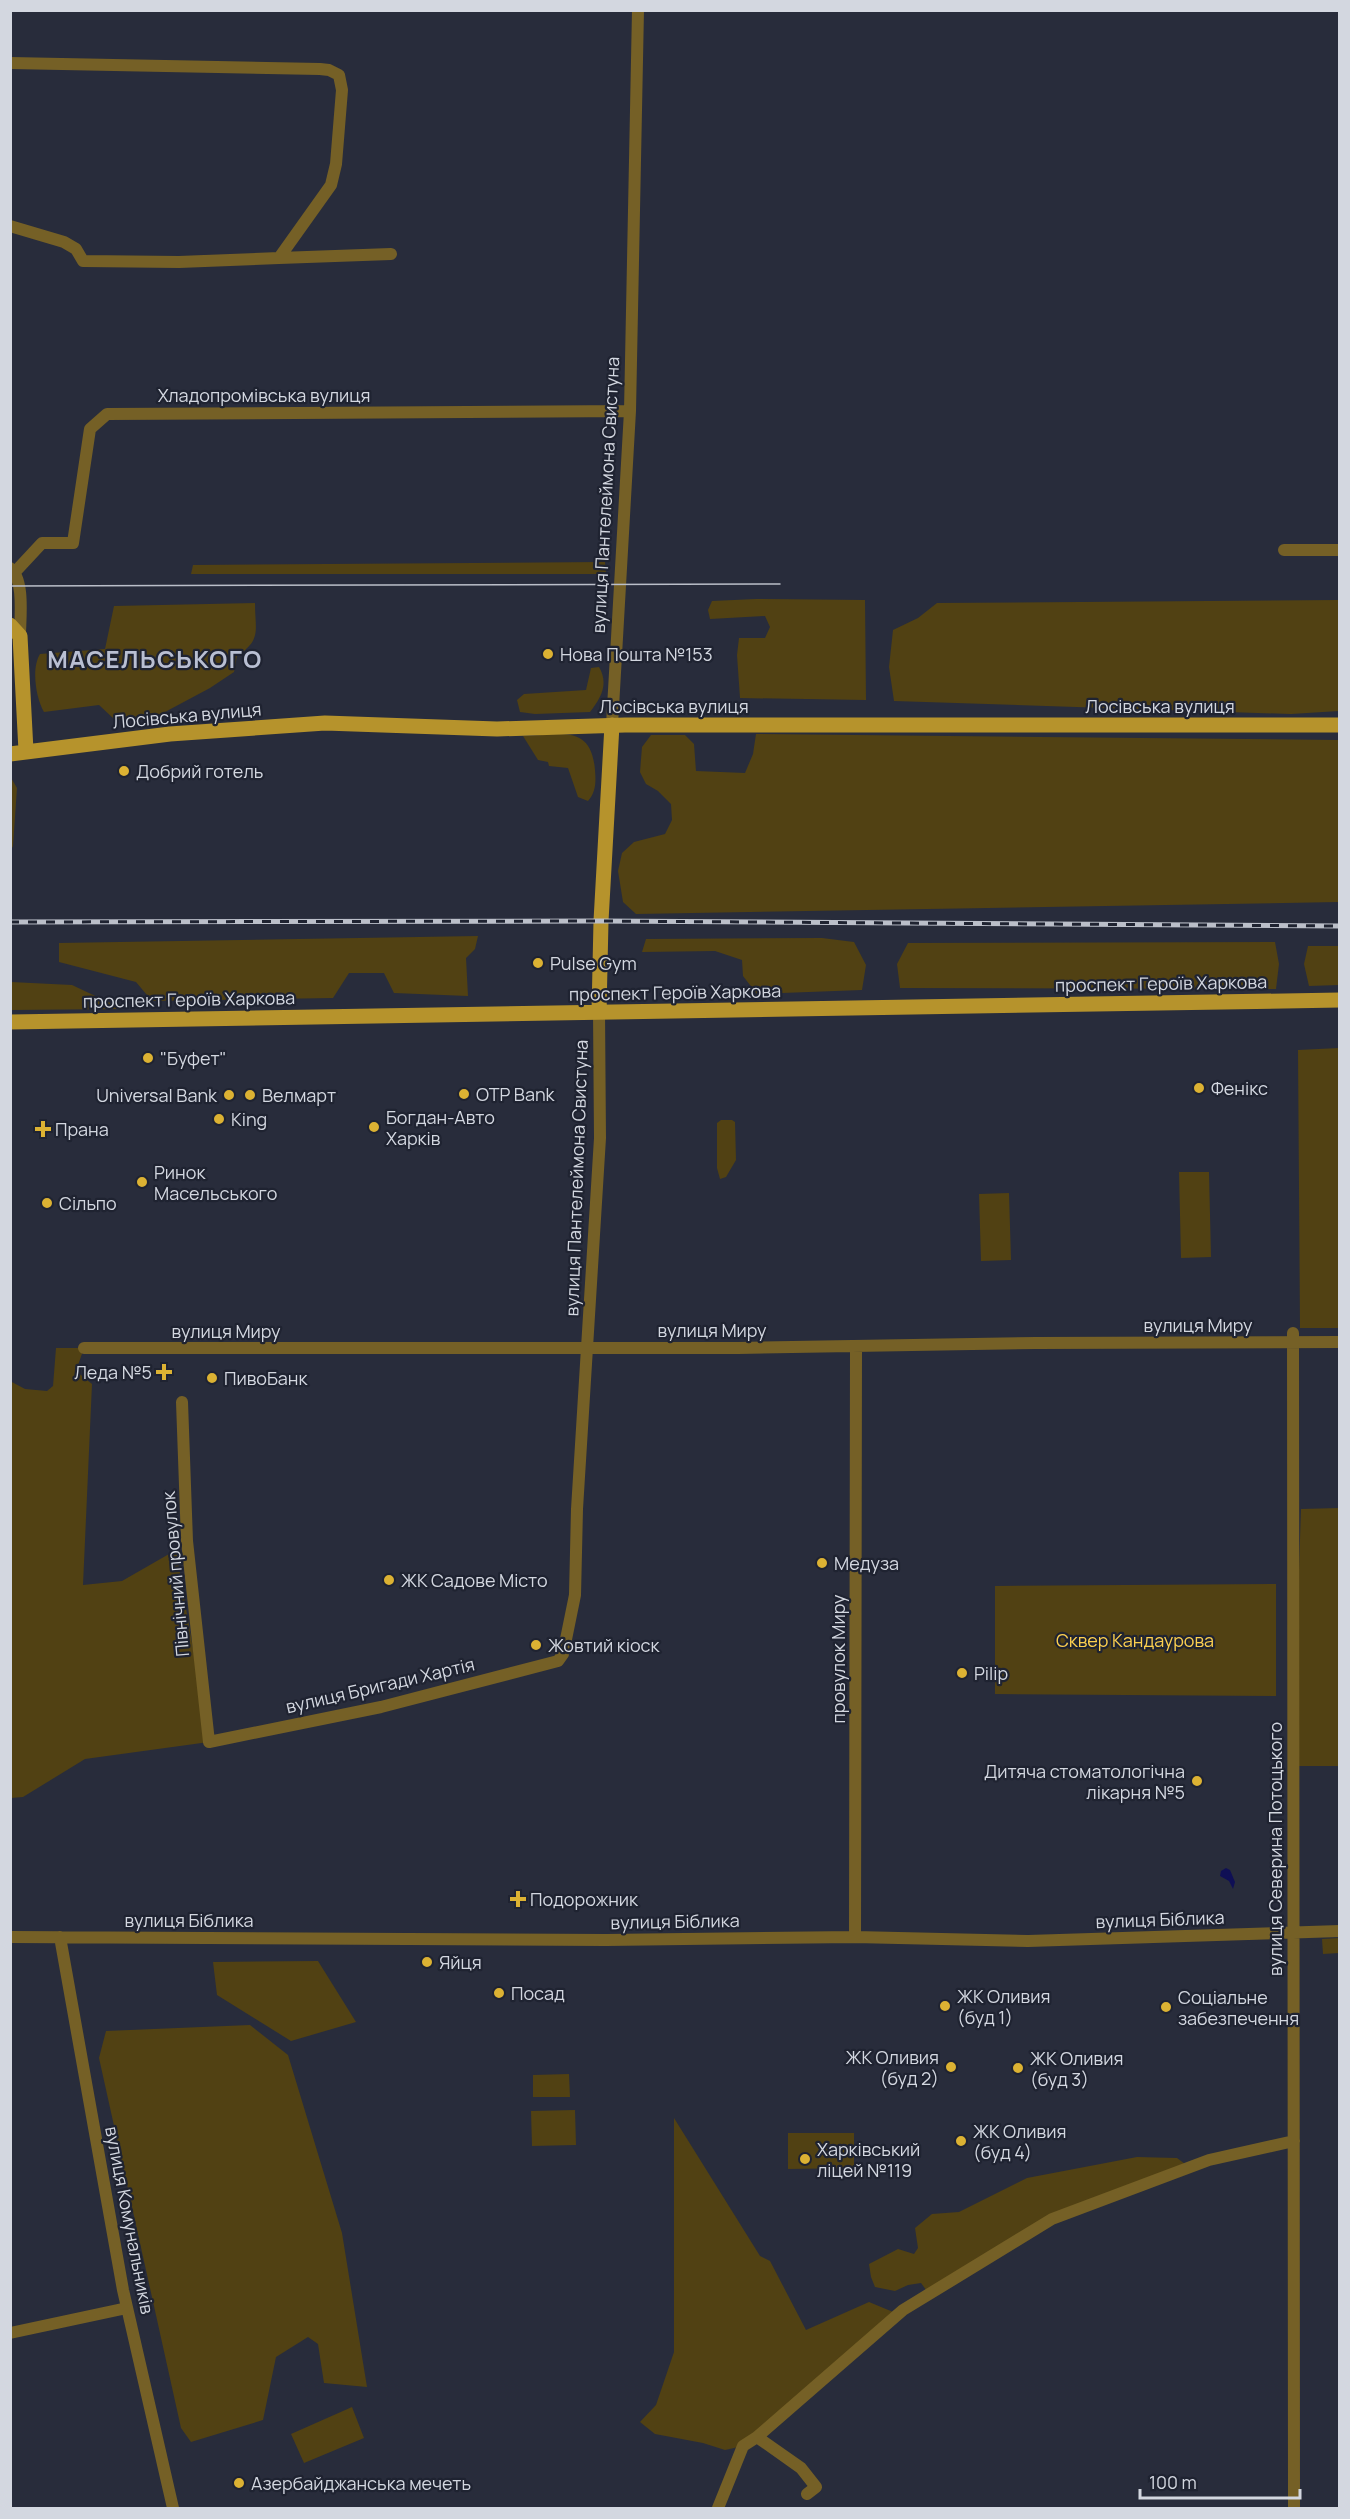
<svg xmlns="http://www.w3.org/2000/svg" width="1350" height="2519" viewBox="0 0 1350 2519" font-family="Manrope,sans-serif">
<style>
.green{fill:#514113}
.water{fill:#0f0f55}
.lines{fill:none;stroke-linecap:round;stroke-linejoin:round}
.minor{stroke:#756026;stroke-width:12}
.major{stroke:#b6932c;stroke-width:15}
.tram{stroke:#bbbfc9;stroke-width:1.5}
.rail-casing{stroke:#bbbfc9;stroke-width:5}
.rail{stroke:#1f2331;stroke-width:3;stroke-dasharray:9;stroke-linecap:butt}
.poi-dot{fill:#dcb233;stroke:#1f2331;stroke-width:2}
.labels{text-anchor:middle;dominant-baseline:central;stroke-width:4.5;stroke-linejoin:round;paint-order:stroke}
.street-label{font-size:18px;fill:#d3d7e0;stroke:#1f2331}
.poi-label{font-size:18px;fill:#d3d7e0;stroke:#1f2331;text-anchor:start}
.park-label{font-size:18px;fill:#fdd04f;stroke:#1f2331}
.district-label{font-size:24px;font-weight:bold;letter-spacing:1.5px;fill:#b9bfd2;stroke:#1f2331}
</style>
<rect width="100%" height="100%" fill="#282c3b"/>
<path class="green" d="M605,562L606,574H191L193,565Z
M756,599L865,600L866,700L740,698L737,655L739,638H765L770,627L765,616L710,619L708,610L712,601Z
M1339,600V711L1291,714L894,701L889,667L893,630L918,618L937,603Z
M255,603C255,630 262,640 237,656L234,672L210,688L150,720L114,719L99,705L44,712C36,698 31,669 40,654L105,649L114,606Z
M599,667C609,684 601,698 590,712L535,714L520,712L517,700L524,694L586,690L591,668Z
M756,734L1339,740V902L636,914L623,902L618,871L622,853L634,842L665,834L672,820L671,804L658,791L646,784L640,772L642,747L651,735H685L694,744L696,771L745,773L753,754Z
M523,736C560,736 591,723 595,770C596,782 596,792 588,801L578,797L568,768L549,766L548,762L538,760Z
M10,776L17,788L13,846L11,850Z
M478,936L475,949L466,958L468,996L394,993L384,973H349L333,998L152,1001L136,982L59,962V943Z
M822,938L854,942L866,965L862,990L757,994L743,976L742,960L715,951L642,952L646,939Z
M1275,942L1279,964L1276,989L900,988L897,964L908,943Z
M1308,946H1339V985L1309,986L1304,964Z
M11,982L72,985L123,1009L11,1010Z
M1339,1048V1328H1300L1298,1050Z
M721,1120H732L735,1122L736,1160L726,1177L720,1179L717,1168V1123Z
M1179,1172H1209L1211,1257L1181,1258Z
M1009,1193L1011,1260L981,1261L979,1194Z
M56,1348H84L76,1371L92,1384L83,1585L122,1581L176,1550L209,1742L85,1759L23,1797L11,1798L10,1381L25,1389L47,1391L53,1386Z
M1339,1508V1766H1298L1299,1569L1301,1509Z
M1276,1584V1696L995,1694V1586Z
M1339,1938V1953L1323,1954L1322,1939Z
M318,1961L356,2022L291,2041L217,1995L213,1962Z
M250,2025L288,2055L342,2233L367,2387L324,2383L318,2344L308,2337L276,2357L263,2420L191,2442L181,2428L99,2058L106,2031Z
M569,2074L570,2097H533V2075Z
M575,2110L576,2145L532,2146L531,2111Z
M674,2118L760,2256L770,2261L806,2330L869,2302L898,2314L743,2446L725,2450L703,2443L655,2434L640,2422L656,2405L674,2352Z
M788,2133H854V2168L788,2169Z
M1137,2157L1177,2158L1189,2167L1052,2219L929,2294L921,2283L908,2285L895,2291L875,2287L871,2277L869,2264L898,2249L914,2254L918,2248L915,2228L932,2214L959,2212L1027,2178Z
M352,2407L364,2438L304,2463L291,2434Z"/>
<path class="water" d="M1226,1868L1230,1870L1235,1882L1233,1889L1229,1881L1220,1876L1221,1871Z"/>
<g class="lines">
<path class="minor" d="M10,63L320,69L329,70L339,75L342,90L336,164L331,185L279,258L179,262L83,261L76,249L64,242L10,226
M279,258L391,254
M1284,550H1340
M10,568C25,579 20,619 20,636
M15,572L42,543H73L90,429L107,414L630,411
M612,725L630,411L638,10
M1293,1333L1294,2508
M84,1348H738L1036,1343L1340,1342
M182,1402L187,1541L209,1742L381,1707L558,1661L563,1654L575,1595L577,1509L600,1138L599,1012
M10,1937L606,1940L855,1937L1028,1941L1340,1931
M60,1937L123,2290L173,2508
M855,1937L856,1346
M10,2333L127,2308
M757,2437L801,2468L816,2487L807,2494
M718,2508L743,2446L757,2437L903,2310L1052,2219L1209,2160L1294,2141"/>
<path class="major" d="M10,625L20,636L26,751
M10,754L170,734L325,723L497,729L625,725H1340
M599,1012L601,921L612,725
M10,1022L1340,1000"/>
<path class="tram" d="M10,586L780,584"/>
<defs>
<path id="rail" d="M10,922L601,921L1340,926"/>
</defs>
<use href="#rail" class="rail-casing"/>
<use href="#rail" class="rail"/>
</g>
<g class="poi-dot">
<circle cx="548" cy="654" r="6"/>
<circle cx="124" cy="771" r="6"/>
<circle cx="538" cy="963" r="6"/>
<circle cx="148" cy="1058" r="6"/>
<circle cx="1199" cy="1088" r="6"/>
<circle cx="464" cy="1094" r="6"/>
<circle cx="229" cy="1095" r="6"/>
<circle cx="250" cy="1095" r="6"/>
<circle cx="219" cy="1119" r="6"/>
<circle cx="374" cy="1127" r="6"/>
<path d="M40 1120h6v6h6v6h-6v6h-6v-6h-6v-6h6z"/>
<circle cx="142" cy="1182" r="6"/>
<circle cx="47" cy="1203" r="6"/>
<path d="M161 1363h6v6h6v6h-6v6h-6v-6h-6v-6h6z"/>
<circle cx="212" cy="1378" r="6"/>
<circle cx="822" cy="1563" r="6"/>
<circle cx="389" cy="1580" r="6"/>
<circle cx="536" cy="1645" r="6"/>
<circle cx="962" cy="1673" r="6"/>
<circle cx="1197" cy="1781" r="6"/>
<path d="M515 1890h6v6h6v6h-6v6h-6v-6h-6v-6h6z"/>
<circle cx="427" cy="1962" r="6"/>
<circle cx="499" cy="1993" r="6"/>
<circle cx="945" cy="2006" r="6"/>
<circle cx="1166" cy="2007" r="6"/>
<circle cx="951" cy="2067" r="6"/>
<circle cx="1018" cy="2068" r="6"/>
<circle cx="961" cy="2141" r="6"/>
<circle cx="805" cy="2159" r="6"/>
<circle cx="239" cy="2483" r="6"/>
</g>
<g class="labels">
<g class="street-label">
<text x="264" y="395">Хладопромівська вулиця</text>
<text transform="translate(605 495) rotate(-87)">вулиця Пантелеймона Свистуна</text>
<text x="674" y="706">Лосівська вулиця</text>
<text x="1160" y="706">Лосівська вулиця</text>
<text transform="translate(187 715) rotate(-5)">Лосівська вулиця</text>
<text transform="translate(1161 983) rotate(-1)">проспект Героїв Харкова</text>
<text transform="translate(675 992) rotate(-1)">проспект Героїв Харкова</text>
<text transform="translate(189 999) rotate(-1)">проспект Героїв Харкова</text>
<text transform="translate(576 1178) rotate(-88)">вулиця Пантелеймона Свистуна</text>
<text x="1198" y="1325">вулиця Миру</text>
<text x="712" y="1330">вулиця Миру</text>
<text x="226" y="1331">вулиця Миру</text>
<text transform="translate(175 1574) rotate(-95)">Північний провулок</text>
<text transform="translate(838 1659) rotate(-90)">провулок Миру</text>
<text transform="translate(380 1685) rotate(-13)">вулиця Бригади Хартія</text>
<text transform="translate(1275 1849) rotate(-90)">вулиця Северина Потоцького</text>
<text transform="translate(1160 1919) rotate(-2)">вулиця Біблика</text>
<text x="189" y="1920">вулиця Біблика</text>
<text transform="translate(675 1921) rotate(-1)">вулиця Біблика</text>
<text transform="translate(130 2220) rotate(79)">вулиця Комунальників</text>
</g>
<g class="poi-label">
<text x="560" y="654">Нова Пошта №153</text>
<text x="136" y="771">Добрий готель</text>
<text x="550" y="963">Pulse Gym</text>
<text x="160" y="1058">"Буфет"</text>
<text x="1211" y="1088">Фенікс</text>
<text x="476" y="1094">OTP Bank</text>
<text x="217" y="1095" text-anchor="end">Universal Bank</text>
<text x="262" y="1095">Велмарт</text>
<text x="386" y="1117">Богдан-Авто<tspan x="386" dy="21">Харків</tspan></text>
<text x="231" y="1119">King</text>
<text x="55" y="1129">Прана</text>
<text x="154" y="1172">Ринок<tspan x="154" dy="21">Масельського</tspan></text>
<text x="59" y="1203">Сільпо</text>
<text x="152" y="1372" text-anchor="end">Леда №5</text>
<text x="224" y="1378">ПивоБанк</text>
<text x="834" y="1563">Медуза</text>
<text x="401" y="1580">ЖК Садове Місто</text>
<text x="548" y="1645">Жовтий кіоск</text>
<text x="974" y="1673">Pilip</text>
<text x="1185" y="1771" text-anchor="end">Дитяча стоматологiчна<tspan x="1185" dy="21">лiкарня №5</tspan></text>
<text x="530" y="1899">Подорожник</text>
<text x="439" y="1962">Яйця</text>
<text x="511" y="1993">Посад</text>
<text x="957" y="1996">ЖК Оливия<tspan x="957" dy="21">(буд 1)</tspan></text>
<text x="1178" y="1997">Соціальне<tspan x="1178" dy="21">забезпечення</tspan></text>
<text x="939" y="2057" text-anchor="end">ЖК Оливия<tspan x="939" dy="21">(буд 2)</tspan></text>
<text x="1030" y="2058">ЖК Оливия<tspan x="1030" dy="21">(буд 3)</tspan></text>
<text x="973" y="2131">ЖК Оливия<tspan x="973" dy="21">(буд 4)</tspan></text>
<text x="817" y="2149">Харківський<tspan x="817" dy="21">ліцей №119</tspan></text>
<text x="251" y="2483">Азербайджанська мечеть</text>
</g>
<g class="park-label">
<text x="1135" y="1640">Сквер Кандаурова</text>
</g>
<g class="district-label">
<text x="155" y="658">МАСЕЛЬСЬКОГО</text>
</g>
</g>
<rect width="1350" height="2519" fill="none" stroke="#d3d7e0" stroke-width="24"/>
<path d="M1140 2489v9h160v-9" fill="none" stroke="#d3d7e0" stroke-width="3"/>
<text x="1149" y="2489" font-size="18" fill="#d3d7e0" stroke="#1f2331" stroke-width="4.5" paint-order="stroke">100 m</text>
</svg>
